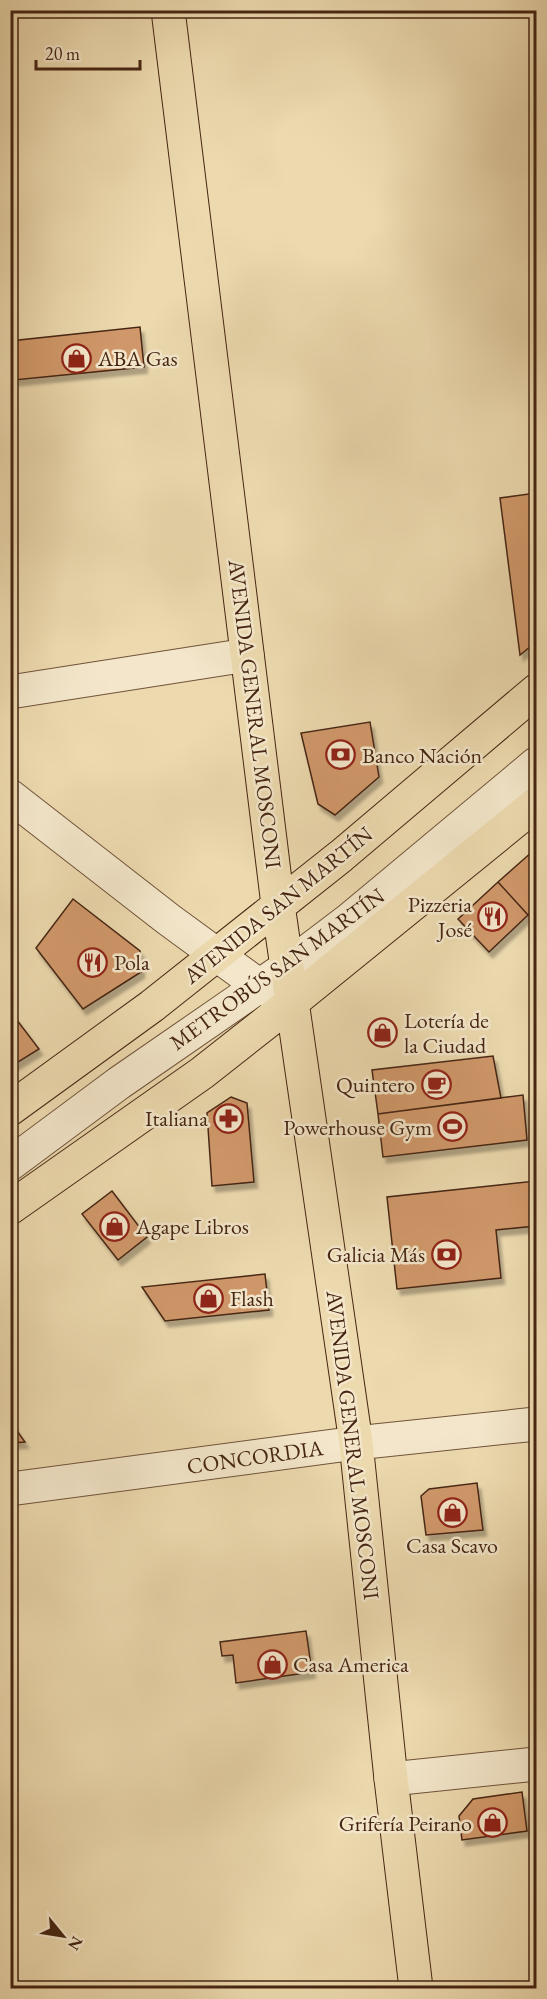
<svg xmlns="http://www.w3.org/2000/svg" width="547" height="1999" viewBox="0 0 547 1999" font-family="'EB Garamond',serif">
<style>
.building{fill:#d0986b;stroke:#462613;stroke-width:1.5;filter:url(#shadow)}
.lines{fill:none;stroke-linecap:round;stroke-linejoin:round}
.minor-casing{stroke:#70533a;stroke-width:35}
.major-casing{stroke:#462613;stroke-width:35}
.minor{stroke:#f3e6ca;stroke-width:33}
.major{stroke:#ecd9ae;stroke-width:33}
.labels{text-anchor:middle;dominant-baseline:central;stroke-width:5;stroke-linejoin:round;paint-order:stroke}
.poi-label{font-size:22px;fill:#462613;stroke:#f3e6ca;text-anchor:start}
.street-label{font-size:22px;fill:#462613;stroke:#f3e6ca}
</style>
<defs>
<filter id="shadow"><feDropShadow dx="3.5" dy="6" stdDeviation="1.5" flood-color="#0004"/></filter>
</defs>
<rect width="100%" height="100%" fill="#ecd9ae"/>
<filter id="stains"><feTurbulence type="fractalNoise" baseFrequency=".00333" numOctaves="4"/><feColorMatrix values="0 0 0 0 .2 0 0 0 0 .09 0 0 0 0 .02 0 0 0 .5 -.17"/></filter>
<radialGradient id="worn" r=".72"><stop offset=".6" stop-color="#630" stop-opacity="0"/><stop offset="1" stop-color="#630" stop-opacity=".3"/></radialGradient>
<path class="building" d="M140,327L144,367L14,380L10,341Z
M536,493V642L520,655L500,498Z
M370,722L379,777L335,815L318,804L301,733Z
M533,851L536,855V907L528,915L498,882Z
M498,882L528,915L489,952L458,919Z
M73,899L140,951L141,972L83,1009L36,948Z
M10,1011L39,1049L10,1067Z
M493,1056L501,1098L378,1114L372,1070Z
M523,1095L527,1140L383,1157L378,1114Z
M231,1097L247,1103L254,1182L212,1186L207,1113Z
M536,1181V1226L496,1230L501,1278L397,1289L387,1197Z
M112,1191L147,1237L118,1260L82,1214Z
M265,1274L269,1310L165,1321L142,1287Z
M10,1421L25,1442L10,1443Z
M477,1483L483,1530L426,1535L421,1496L429,1489Z
M306,1631L312,1672L236,1683L233,1655L222,1656L220,1642Z
M522,1792L527,1831L462,1840L459,1816L473,1799Z"/>
<g class="lines">
<defs>
<path id="minor" d="M10,692L247,655
M10,796L168,919L258,985L275,994
M10,1164L119,1083L287,967L349,920L536,764
M10,1489L356,1443L536,1424
M391,1779L536,1764"/>
<path id="major" d="M168,10L278,905L356,1443L391,1779L416,1988
M10,1109L152,1006L341,856L536,691
M10,1208L202,1073L291,1003L536,804"/>
</defs>
<use href="#minor" class="minor-casing"/>
<use href="#major" class="major-casing"/>
<use href="#minor" class="minor"/>
<use href="#major" class="major"/>
</g>
<defs>
<symbol id="shop-ring" viewBox="-11 -11 22 22"><circle r="9.5" fill="#f3e6ca" stroke="#8f2418" stroke-width="1.5"/><path d="M-5-2.5h2.3a2.7 3.5 0 0 1 5.4 0H5L5.5 6h-11ZM-1.5-2.5h3a1.5 2.3 0 0 0-3 0Z" fill="#8f2418"/></symbol>
<symbol id="bank-ring" viewBox="-11 -11 22 22"><circle r="9.5" fill="#f3e6ca" stroke="#8f2418" stroke-width="1.5"/><path d="M-6-4H6V4H-6ZM0-2.3a2.3 2.3 0 1 0 0 4.6a2.3 2.3 0 1 0 0-4.6Z" fill="#8f2418"/></symbol>
<symbol id="restaurant-ring" viewBox="-11 -11 22 22"><circle r="9.5" fill="#f3e6ca" stroke="#8f2418" stroke-width="1.5"/><path d="M-5-6h1v4h1v-4h1v4h1v-4h1v5L-1.5 .5V6h-2V.5L-5-1ZM5-6V6H3V1.5H1.5Q1.5-4 5-6Z" fill="#8f2418"/></symbol>
<symbol id="cafe-ring" viewBox="-11 -11 22 22"><circle r="9.5" fill="#f3e6ca" stroke="#8f2418" stroke-width="1.5"/><path d="M-5.5-4.5H6V0H3Q3 3.5 0 3.5H-2.5Q-5.5 3.5-5.5 0ZM3-3.2v2h1.7v-2ZM-6 4.5H4V6H-6Z" fill="#8f2418"/></symbol>
<symbol id="pharmacy-ring" viewBox="-11 -11 22 22"><circle r="9.5" fill="#f3e6ca" stroke="#8f2418" stroke-width="1.5"/><path d="M-2-6h4v4h4v4h-4v4h-4v-4h-4v-4h4Z" fill="#8f2418"/></symbol>
<symbol id="stadium-ring" viewBox="-11 -11 22 22"><circle r="9.5" fill="#f3e6ca" stroke="#8f2418" stroke-width="1.5"/><path d="M0-5a6.5 5 0 1 0 0 10a6.5 5 0 1 0 0-10ZM-3.5-1.8h7v3.6h-7Z" fill="#8f2418"/></symbol>
</defs>
<g fill-rule="evenodd">
<use href="#shop-ring" x="60" y="342" width="33" height="33"/>
<use href="#bank-ring" x="324" y="738" width="33" height="33"/>
<use href="#restaurant-ring" x="476" y="900" width="33" height="33"/>
<use href="#restaurant-ring" x="76" y="946" width="33" height="33"/>
<use href="#shop-ring" x="366" y="1016" width="33" height="33"/>
<use href="#cafe-ring" x="420" y="1068" width="33" height="33"/>
<use href="#pharmacy-ring" x="212" y="1102" width="33" height="33"/>
<use href="#stadium-ring" x="436" y="1110" width="33" height="33"/>
<use href="#shop-ring" x="98" y="1210" width="33" height="33"/>
<use href="#bank-ring" x="430" y="1238" width="33" height="33"/>
<use href="#shop-ring" x="192" y="1282" width="33" height="33"/>
<use href="#shop-ring" x="436" y="1496" width="33" height="33"/>
<use href="#shop-ring" x="256" y="1648" width="33" height="33"/>
<use href="#shop-ring" x="476" y="1806" width="33" height="33"/>
</g>
<g class="labels">
<g class="poi-label">
<text x="98" y="358">ABA Gas</text>
<text x="362" y="755">Banco Nación</text>
<text x="472" y="904" text-anchor="end">Pizzeria<tspan x="472" dy="25">José</tspan></text>
<text x="114" y="962">Pola</text>
<text x="404" y="1020">Lotería de<tspan x="404" dy="25">la Ciudad</tspan></text>
<text x="415" y="1084" text-anchor="end">Quintero</text>
<text x="208" y="1118" text-anchor="end">Italiana</text>
<text x="432" y="1127" text-anchor="end">Powerhouse Gym</text>
<text x="136" y="1226">Agape Libros</text>
<text x="425" y="1254" text-anchor="end">Galicia Más</text>
<text x="230" y="1298">Flash</text>
<text x="452" y="1545" text-anchor="middle">Casa Scavo</text>
<text x="293" y="1664">Casa America</text>
<text x="472" y="1823" text-anchor="end">Grifería Peirano</text>
</g>
<g class="street-label">
<text transform="translate(255 714) rotate(83)">AVENIDA GENERAL MOSCONI</text>
<text transform="translate(278 905) rotate(-39)">AVENIDA SAN MARTÍN</text>
<text transform="translate(277 969) rotate(-36)">METROBÚS SAN MARTÍN</text>
<text transform="translate(353 1445) rotate(83)">AVENIDA GENERAL MOSCONI</text>
<text transform="translate(255 1457) rotate(-8)">CONCORDIA</text>
</g>
</g>
<rect width="547" height="1999" fill="none" stroke="#ecd9ae" stroke-width="36"/>
<rect x="12" y="12" width="523" height="1975" fill="none" stroke="#462613" stroke-width="3"/>
<rect x="18" y="18" width="511" height="1963" fill="none" stroke="#462613" stroke-width="1.5"/>
<g transform="translate(63 1936) rotate(120)" stroke="#f3e6ca" stroke-width="4.5" paint-order="stroke">
<path d="M0-4.5L10 22L0 15L-10 22Z" fill="#462613"/>
<text y="-9" font-size="16" font-weight="bold" text-anchor="middle" fill="#462613">N</text>
</g>
<path d="M36 60v9h104v-9" fill="none" stroke="#462613" stroke-width="3"/>
<text x="45" y="60" font-size="18" fill="#462613" stroke="#f3e6ca" stroke-width="4.5" paint-order="stroke">20 m</text>
<rect width="100%" height="100%" filter="url(#stains)"/>
<rect width="100%" height="100%" fill="url(#worn)"/>
</svg>
